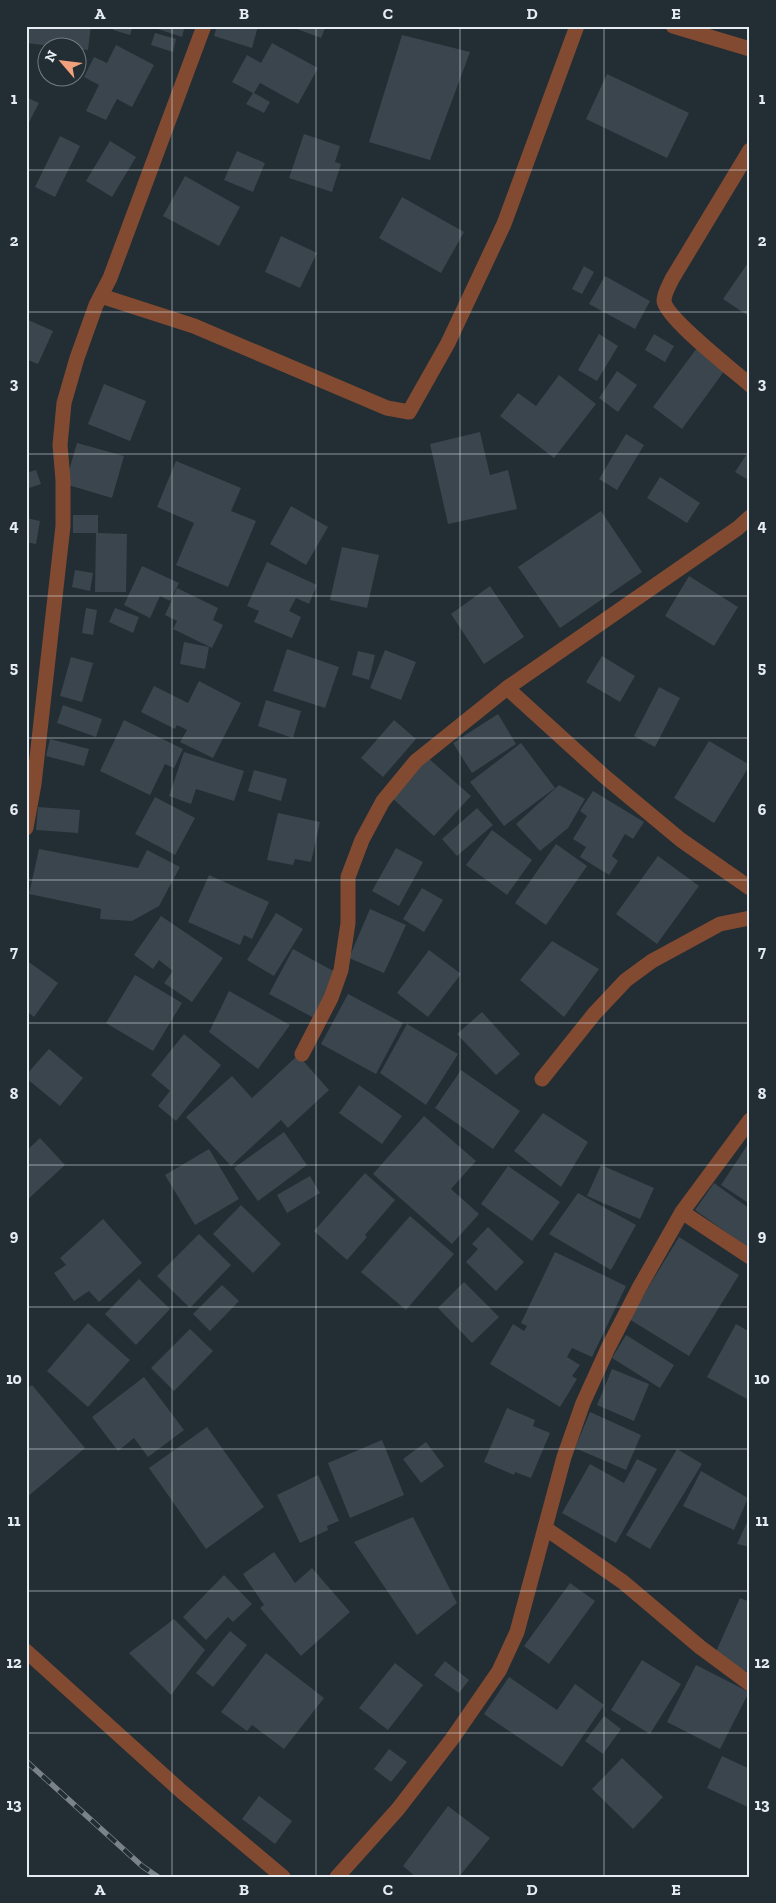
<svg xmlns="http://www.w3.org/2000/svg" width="776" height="1903" viewBox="0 0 776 1903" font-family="'Zilla Slab',serif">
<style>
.building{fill:#3a454d}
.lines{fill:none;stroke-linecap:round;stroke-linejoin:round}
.minor{stroke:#824b31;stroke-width:15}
.rail-casing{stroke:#7b838a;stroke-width:5.5}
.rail{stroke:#232d34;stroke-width:4;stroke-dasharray:11;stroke-linecap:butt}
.grid{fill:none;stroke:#e6edf2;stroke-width:1;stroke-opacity:0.55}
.neatline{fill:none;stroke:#e6edf2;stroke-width:2}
.grid-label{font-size:16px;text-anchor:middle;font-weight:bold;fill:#e6edf2}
</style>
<rect width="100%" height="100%" fill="#232d34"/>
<path class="building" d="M26,26H91L88,50L26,43Z
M114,26H133L130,35L113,30Z
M149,26H185L182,37Z
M217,26H258L252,48L214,36Z
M289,26H326L321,38Z
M155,33L176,39L173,52L151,45Z
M402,35L470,52L430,160L369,142Z
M272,43L318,68L298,104L260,83L254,93L270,102L264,113L246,104L253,93L232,82L247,55L261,63Z
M116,45L154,65L132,107L117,99L106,120L86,111L99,85L84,77L94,57L107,63Z
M607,74L689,113L667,158L586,119Z
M26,97L39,103L26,128Z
M304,134L340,146L335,162L341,164L332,192L289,178Z
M60,136L80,146L55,197L35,187Z
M110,141L136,157L112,197L86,181Z
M237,151L265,163L253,192L224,180Z
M185,176L240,207L219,246L163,216Z
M402,197L464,232L441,273L379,238Z
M281,236L317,253L300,288L265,272Z
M750,260V317L723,299Z
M584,266L594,272L582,294L572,289Z
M605,276L650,301L635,329L589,304Z
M26,319L53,331L38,364L26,359Z
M599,334L618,346L597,381L578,370Z
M654,334L674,346L665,362L645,350Z
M697,348L725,370L682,429L653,407Z
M617,371L637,385L618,412L599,398Z
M559,375L596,404L554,458L500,416L518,393L536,406Z
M104,384L146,401L130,441L88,424Z
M480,432L490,475L508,470L517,509L448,524L430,444Z
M626,434L644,445L617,490L599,479Z
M77,443L124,456L112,498L65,484Z
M750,449V481L735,472Z
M176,461L241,488L231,511L256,521L228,587L176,565L194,523L157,507Z
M36,470L41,484L26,489V473Z
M660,477L700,503L687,523L647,498Z
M291,506L328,527L306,565L270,544Z
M601,511L642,572L560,628L518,567Z
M73,515H98V533L127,534L126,592H95L96,533H73Z
M26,518L40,521L36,544L26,542Z
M342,547L379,555L367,608L330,600Z
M267,562L317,585L309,604L296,598L289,611L301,617L292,638L254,622L259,611L247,606Z
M142,566L179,583L170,601L160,596L150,618L124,605Z
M75,570L93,573L90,591L72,587Z
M689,576L738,607L714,646L665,616Z
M490,586L524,637L484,664L451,614Z
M177,588L218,608L213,620L223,625L212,648L173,629L177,621L165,615Z
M86,608L97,610L93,635L82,633Z
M115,608L139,617L133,633L109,622Z
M184,642L209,647L205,669L180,664Z
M287,649L339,667L325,708L273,691Z
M385,650L416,662L401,700L370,688Z
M358,651L375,655L369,680L352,675Z
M602,656L635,676L620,702L586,682Z
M71,657L93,663L82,702L60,696Z
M199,681L241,703L213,758L180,742L187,730L177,725L175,729L141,712L154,686L188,703Z
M659,687L680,698L655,747L634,736Z
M266,700L301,711L293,738L258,726Z
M63,705L102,719L96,737L57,723Z
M498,714L516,744L472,773L453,743Z
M124,720L183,749L174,768L165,764L150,795L100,771Z
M394,720L416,739L383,777L361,758Z
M50,739L89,749L84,766L46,756Z
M709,741L750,765L714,823L674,798Z
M521,743L555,788L504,826L470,782Z
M184,752L244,771L234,801L196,789L191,804L169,796Z
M428,758L471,796L434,836L392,798Z
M254,770L287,779L281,801L248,791Z
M559,785L585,799L568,828L540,851L516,824Z
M593,791L644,822L633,839L625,834L612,856L618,861L609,875L580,857L586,847L573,839L587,816L580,811Z
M155,797L195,818L175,855L135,834Z
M38,807L80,810L78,833L36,830Z
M477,808L493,825L457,856L442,839Z
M278,813L320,822L311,862L295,859L293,865L267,860Z
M492,830L532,860L507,895L466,865Z
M556,844L587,866L546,925L515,903Z
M396,848L423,862L399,906L372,891Z
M39,849L138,868L147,850L180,867L159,906L132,921L100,919L101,909L29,894Z
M658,856L699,886L657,944L616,914Z
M209,875L269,902L252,939L244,935L240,945L188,922Z
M422,888L443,900L424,932L403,919Z
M370,909L406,925L384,973L349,958Z
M276,913L303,929L274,976L247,960Z
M161,916L223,958L192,1002L164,983L173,971L159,960L153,969L134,955Z
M552,941L599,969L564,1017L520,980Z
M293,949L337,973L314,1018L269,994Z
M429,950L461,974L428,1017L397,993Z
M26,960L58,983L34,1017L26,1011Z
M135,975L182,1003L153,1051L106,1023Z
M229,991L290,1025L258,1069L209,1032Z
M348,994L403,1023L376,1074L321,1044Z
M482,1012L520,1054L496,1075L457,1034Z
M407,1024L458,1054L426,1105L380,1073Z
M184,1034L221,1065L176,1121L158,1106L170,1091L151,1075Z
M49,1049L83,1078L60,1106L26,1078V1075Z
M298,1055L329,1090L288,1128L281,1120L231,1166L186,1117L232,1076L252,1098Z
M461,1070L520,1111L493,1149L435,1108Z
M359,1085L402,1116L382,1144L339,1113Z
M543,1113L588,1142L561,1187L514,1151Z
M424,1116L476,1161L451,1189L479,1214L452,1244L373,1174Z
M284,1132L307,1165L258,1201L234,1168Z
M40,1138L65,1165L26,1201V1151Z
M750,1141V1204L721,1185Z
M209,1149L239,1199L195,1225L165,1175Z
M601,1165L654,1188L640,1219L587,1196Z
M508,1166L560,1202L532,1241L481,1204Z
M365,1173L395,1200L365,1235L367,1237L347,1260L314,1231Z
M310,1176L320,1193L287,1213L277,1195Z
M714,1183L750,1209V1249L695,1210Z
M578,1193L636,1225L611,1270L549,1234Z
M241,1205L281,1244L253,1273L213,1234Z
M410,1216L454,1254L406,1310L361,1272Z
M103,1219L142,1263L99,1302L89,1291L74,1301L54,1273L66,1265L60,1258Z
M488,1227L524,1262L496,1291L466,1262L478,1249L472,1244Z
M199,1234L231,1265L190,1308L157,1276Z
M679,1237L739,1275L689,1356L629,1319Z
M555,1252L626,1286L592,1357L572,1348L567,1357L580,1365L572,1376L577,1379L560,1407L490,1364L513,1324L524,1331L527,1326L521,1323Z
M139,1279L170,1309L136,1345L105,1314Z
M464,1282L499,1317L472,1343L438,1308Z
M222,1285L239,1301L210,1331L193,1314Z
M88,1323L130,1360L88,1407L47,1371Z
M736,1324L750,1332V1394L747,1399L707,1377Z
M190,1329L213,1351L174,1391L151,1368Z
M626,1335L674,1365L660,1388L612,1358Z
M612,1369L649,1384L634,1421L597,1405Z
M144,1377L184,1430L148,1457L134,1438L118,1451L92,1417Z
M32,1385L85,1448L26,1498V1389Z
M507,1408L535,1420L533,1426L550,1433L531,1478L515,1472L514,1475L484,1462Z
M590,1412L641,1435L626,1470L575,1448Z
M207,1427L264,1507L206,1549L149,1468Z
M382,1440L404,1495L350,1518L328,1463Z
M426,1442L444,1466L421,1483L403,1459Z
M677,1449L702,1464L650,1549L626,1535Z
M637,1459L657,1469L616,1543L562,1513L590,1464L624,1483Z
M701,1471L748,1498L734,1530L683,1506Z
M318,1475L339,1521L327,1526L328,1530L300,1543L277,1495Z
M750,1516V1547L737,1544Z
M413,1517L457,1603L417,1635L354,1542Z
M274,1552L295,1583L312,1568L350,1612L301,1656L260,1608L264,1605L243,1574Z
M224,1575L252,1604L233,1622L228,1617L206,1640L183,1617Z
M570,1583L595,1601L549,1664L524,1646Z
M740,1598L750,1602V1673L714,1656Z
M174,1619L205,1650L171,1695L129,1653Z
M230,1631L247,1645L213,1687L196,1673Z
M266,1653L324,1698L284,1749L252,1725L247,1731L221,1712Z
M642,1660L681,1684L650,1734L611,1710Z
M445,1661L469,1680L459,1693L434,1675Z
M395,1663L423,1685L388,1730L359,1708Z
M696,1665L749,1692L720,1749L667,1722Z
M509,1677L557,1710L575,1684L604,1705L562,1767L484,1714Z
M604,1716L621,1729L603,1754L585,1741Z
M389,1749L407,1762L391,1782L374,1769Z
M722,1756L750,1769V1808L707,1788Z
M622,1758L663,1797L633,1829L592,1789Z
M259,1796L292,1821L275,1844L242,1819Z
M448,1806L490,1838L459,1877H416L403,1866Z"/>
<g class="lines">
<path class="minor" d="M673,26L750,49
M750,150L672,279C669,286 664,293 664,301C666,318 734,371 750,385
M101,296L194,326L387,408L409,412L448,343L504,224L577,26
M507,688L604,776L681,840L750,888
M26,828L34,784L63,526V480L60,445L64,403L77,358L96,305L110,278L204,26
M302,1054L331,998L341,970L348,923V877L362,840L383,801L416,761L507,688L738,528L750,517
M542,1079L594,1014L626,980L652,961L720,924L750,918
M682,1212L750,1257
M545,1528L623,1582L700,1647L750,1684
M26,1651L181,1791L283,1877
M337,1877L398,1809L452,1739L499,1671L517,1632L564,1457L583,1403L608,1348L639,1288L682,1212L750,1120"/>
<defs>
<path id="rail" d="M26,1761L142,1866L158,1877"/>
</defs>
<use href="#rail" class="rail-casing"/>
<use href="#rail" class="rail"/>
</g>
<path class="grid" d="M172,26V1877M316,26V1877M460,26V1877M604,26V1877M26,170H750M26,312H750M26,454H750M26,596H750M26,738H750M26,880H750M26,1023H750M26,1165H750M26,1307H750M26,1449H750M26,1591H750M26,1733H750"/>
<rect width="776" height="1903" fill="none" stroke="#232d34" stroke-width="55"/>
<g transform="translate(62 62) rotate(298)"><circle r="24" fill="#232d34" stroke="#717a80"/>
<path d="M0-4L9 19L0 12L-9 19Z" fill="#f1a17c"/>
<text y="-8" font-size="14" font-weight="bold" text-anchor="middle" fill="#e6edf2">N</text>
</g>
<rect x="28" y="28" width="720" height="1848" class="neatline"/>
<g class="grid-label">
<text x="100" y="19">A</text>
<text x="244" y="19">B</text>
<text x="388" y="19">C</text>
<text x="532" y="19">D</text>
<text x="676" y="19">E</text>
<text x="14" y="104">1</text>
<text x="762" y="104">1</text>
<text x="14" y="246">2</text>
<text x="762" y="246">2</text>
<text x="14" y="389">3</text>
<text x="762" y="389">3</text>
<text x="14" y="531">4</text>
<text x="762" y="531">4</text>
<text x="14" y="673">5</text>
<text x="762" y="673">5</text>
<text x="14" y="815">6</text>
<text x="762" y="815">6</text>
<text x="14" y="957">7</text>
<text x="762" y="957">7</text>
<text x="14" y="1099">8</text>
<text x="762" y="1099">8</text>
<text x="14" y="1241">9</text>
<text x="762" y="1241">9</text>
<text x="14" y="1384">10</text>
<text x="762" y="1384">10</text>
<text x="14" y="1526">11</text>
<text x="762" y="1526">11</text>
<text x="14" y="1668">12</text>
<text x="762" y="1668">12</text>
<text x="14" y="1810">13</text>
<text x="762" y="1810">13</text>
<text x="100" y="1895">A</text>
<text x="244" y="1895">B</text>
<text x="388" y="1895">C</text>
<text x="532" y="1895">D</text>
<text x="676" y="1895">E</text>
</g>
</svg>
